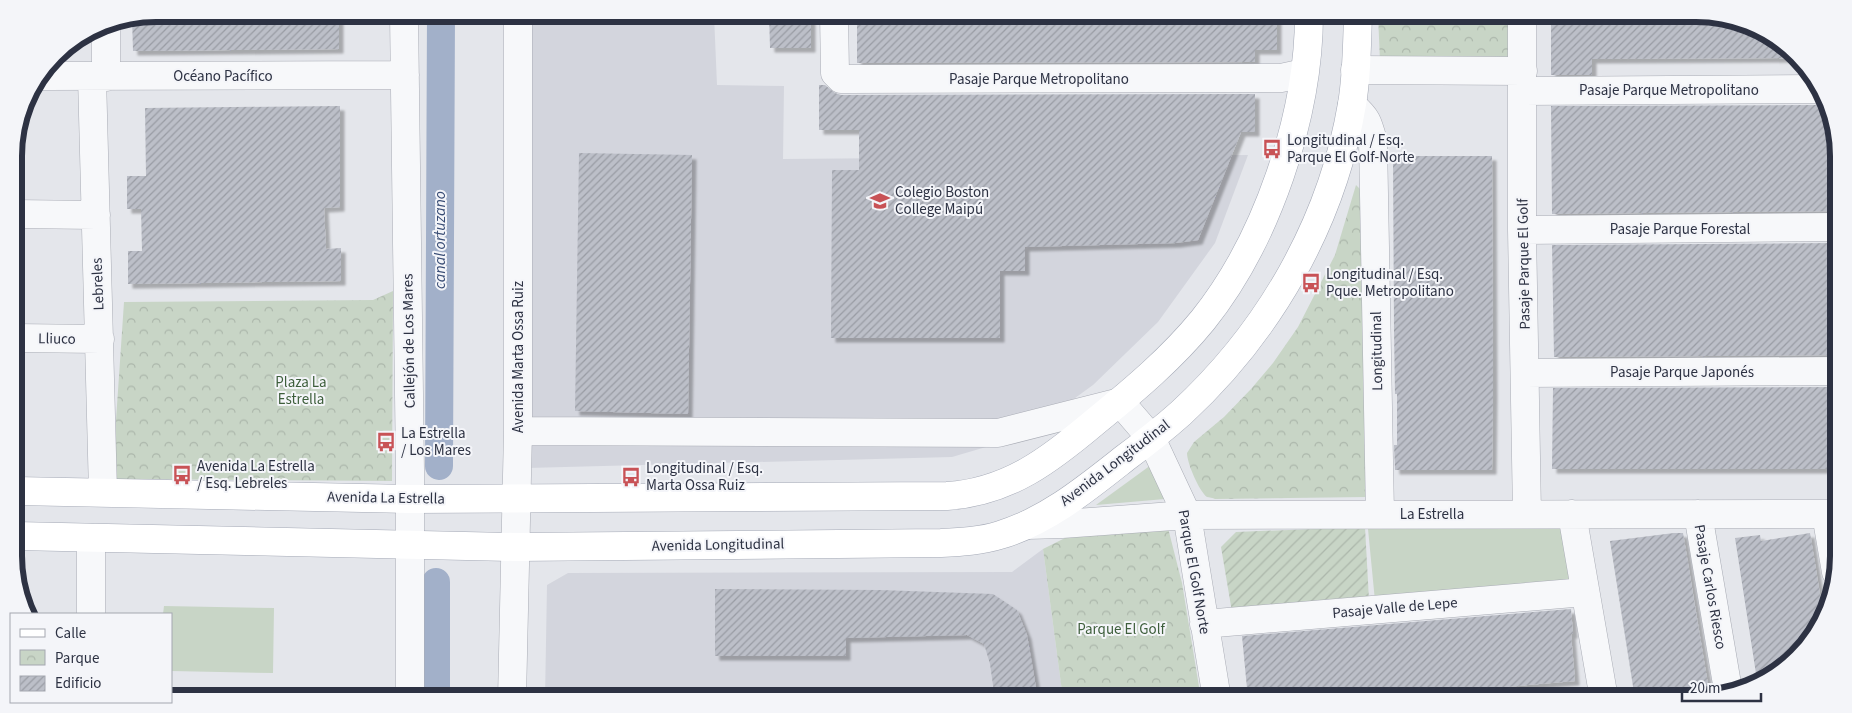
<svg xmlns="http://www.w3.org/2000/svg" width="1852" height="713" viewBox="0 0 1852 713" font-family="'Source Sans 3',sans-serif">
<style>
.built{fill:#d3d5dd}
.grass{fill:#c8d5c6}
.park{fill:url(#park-crowns)}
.garden{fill:url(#garden-furrows)}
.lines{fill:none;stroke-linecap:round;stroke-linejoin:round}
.canal{stroke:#a2b0c9;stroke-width:28}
.building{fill:url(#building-hatch);filter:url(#shadow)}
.minor-casing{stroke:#a9acb5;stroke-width:29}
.major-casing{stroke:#a4a9b6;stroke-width:29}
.minor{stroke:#f7f8fa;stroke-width:28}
.major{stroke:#fff;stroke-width:28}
.labels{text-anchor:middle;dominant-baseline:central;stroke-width:4;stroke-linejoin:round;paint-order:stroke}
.street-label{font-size:15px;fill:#2d3243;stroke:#f4f5f9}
.poi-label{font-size:15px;fill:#2d3243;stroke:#f4f5f9;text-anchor:start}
.park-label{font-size:15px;fill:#3d5e3b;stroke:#f4f5f9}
.water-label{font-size:16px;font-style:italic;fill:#394d75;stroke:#f4f5f9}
.rim{fill:none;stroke:#2d3243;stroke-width:6}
</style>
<defs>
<pattern id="park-crowns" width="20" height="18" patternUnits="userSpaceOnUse" patternTransform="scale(1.25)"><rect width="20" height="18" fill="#c8d5c6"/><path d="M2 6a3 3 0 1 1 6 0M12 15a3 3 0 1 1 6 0" fill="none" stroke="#acb7ab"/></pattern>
<pattern id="garden-furrows" width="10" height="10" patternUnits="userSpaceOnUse" patternTransform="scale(1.25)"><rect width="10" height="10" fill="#c8d5c6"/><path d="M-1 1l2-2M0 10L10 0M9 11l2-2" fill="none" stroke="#acb7ab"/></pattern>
<pattern id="building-hatch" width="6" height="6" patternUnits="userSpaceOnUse" patternTransform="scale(1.25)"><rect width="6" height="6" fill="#bcbfc8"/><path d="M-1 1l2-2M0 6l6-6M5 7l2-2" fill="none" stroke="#999ca4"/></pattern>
<filter id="shadow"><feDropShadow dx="4.5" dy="4.5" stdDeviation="1" flood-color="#0004"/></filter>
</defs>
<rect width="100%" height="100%" fill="#e4e6eb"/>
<path class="built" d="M714,15L717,85L784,86L783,159L1248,155L1215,243L1158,322L1093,385L1042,422L986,447L952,457L527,468L531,16Z
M1043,549L1063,699H545L547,585L568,573L1012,572Z"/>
<path class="grass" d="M1151,465L1165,499L1096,505Z
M1564,522L1575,585L1375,601L1368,529Z
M164,606L274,608L273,673L171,671V614H163Z"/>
<path class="park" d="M1378,14H1509L1511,61L1380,62Z
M1356,185L1361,190L1367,497L1215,499C1213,498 1209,497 1207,497C1199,491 1187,463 1187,453L1194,442L1224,417L1251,389L1273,363L1298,327L1335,255Z
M393,291L392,481L112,479L124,302L373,300Z
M1168,528L1182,583L1201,699H1063L1043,549L1071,535Z"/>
<path class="garden" d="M1365,527L1369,600L1232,612L1221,547L1236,532Z"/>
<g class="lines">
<path class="canal" d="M439,466L441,14
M436,582V699"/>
</g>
<path class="building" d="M153,14H339V49L133,51L132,18Z
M769,14H811V48H770Z
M857,14H1277V50H1255V62L857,63Z
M1696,14L1742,21L1797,58L1592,59V75H1551V15Z
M819,85H825L835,93L841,95L1255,94V132H1241L1198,240L1176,243L1025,247V271H1000V338H831L832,170H859V130H819Z
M1821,103L1837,137V211L1552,214L1551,106L1815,105Z
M340,106V207L324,208L326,249L341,248V281L128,284V251H142L141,209H127V176H146L145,108Z
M579,153L692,155L688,414L575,411Z
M1393,156H1492L1493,394L1492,470H1395L1394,445H1397V394H1395L1394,330Z
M1837,243L1838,355L1554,357L1552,245Z
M1838,387V469H1552L1553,388Z
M1674,533H1683L1710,697L1705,699H1635L1610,541Z
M1810,533L1823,613L1782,670L1757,680L1735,538L1760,535L1761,541Z
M715,589L880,590L993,594L1017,610L1027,635L1038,699H995L990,664L984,644L967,635L846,638V656H715Z
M1571,609L1573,634H1571L1575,681L1362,699H1248L1242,636Z"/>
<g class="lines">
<defs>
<path id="minor" d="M404,14L410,470V699
M834,14L835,73L841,79H845L1281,78L1304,73
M1522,14V230L1527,514
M106,24V77
M1355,70L1523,71
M41,76L405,75
M92,77L103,492
M1523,91L1815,89
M1352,105C1367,118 1368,122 1373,141L1380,514
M14,214L96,215
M1522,230L1837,227
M15,338L100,339
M1525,373L1838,371
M518,431L998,433L1120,402L1151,438L1187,515L1217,699
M1572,514L1604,699
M1698,514L1728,690
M1826,514L1836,572
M1027,525L1062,524L1187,515L1838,514
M91,538V614
M1204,624L1585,592
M512,699L518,431V14"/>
<path id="major" d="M16,491L410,499L947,496C1009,492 1051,459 1096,421C1134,390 1172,358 1203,320C1267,240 1309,116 1309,14
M16,536L515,547L941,543C961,542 981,541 1000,535C1047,521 1087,488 1125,458C1144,444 1163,429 1181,413C1269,332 1332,223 1352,104C1357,75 1357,44 1358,14"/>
</defs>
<use href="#minor" class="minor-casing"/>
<use href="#major" class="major-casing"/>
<use href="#minor" class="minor"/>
<use href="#major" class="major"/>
</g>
<defs>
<symbol id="bus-bare" viewBox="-9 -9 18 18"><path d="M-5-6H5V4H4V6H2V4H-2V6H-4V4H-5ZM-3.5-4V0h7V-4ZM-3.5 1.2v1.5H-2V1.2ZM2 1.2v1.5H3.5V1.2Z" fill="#c85256" stroke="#f4f5f9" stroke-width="2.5" paint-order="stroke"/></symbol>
<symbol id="school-bare" viewBox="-9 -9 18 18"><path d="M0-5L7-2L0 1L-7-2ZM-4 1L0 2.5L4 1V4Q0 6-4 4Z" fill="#c85256" stroke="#f4f5f9" stroke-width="2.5" paint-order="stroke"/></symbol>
</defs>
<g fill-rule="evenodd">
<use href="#bus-bare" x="1258" y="135" width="28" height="28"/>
<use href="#school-bare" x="866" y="187" width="28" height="28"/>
<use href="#bus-bare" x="1297" y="269" width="28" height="28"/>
<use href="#bus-bare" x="372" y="428" width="28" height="28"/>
<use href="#bus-bare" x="168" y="461" width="28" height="28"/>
<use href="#bus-bare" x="617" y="463" width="28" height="28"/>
</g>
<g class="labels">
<g class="street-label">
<text x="223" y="76">Océano Pacífico</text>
<text x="1039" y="79">Pasaje Parque Metropolitano</text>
<text x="1669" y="90">Pasaje Parque Metropolitano</text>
<text x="1680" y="229">Pasaje Parque Forestal</text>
<text transform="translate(1524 264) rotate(-91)">Pasaje Parque El Golf</text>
<text transform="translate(98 284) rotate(-92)">Lebreles</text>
<text transform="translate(57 339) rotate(1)">Lliuco</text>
<text transform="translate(409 341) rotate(-91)">Callejón de Los Mares</text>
<text transform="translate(1377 351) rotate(-91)">Longitudinal</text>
<text transform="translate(518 357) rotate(-90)">Avenida Marta Ossa Ruiz</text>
<text x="1682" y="372">Pasaje Parque Japonés</text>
<text transform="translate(1115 463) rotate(-37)">Avenida Longitudinal</text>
<text transform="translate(386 498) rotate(1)">Avenida La Estrella</text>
<text x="1432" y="514">La Estrella</text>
<text transform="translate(718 545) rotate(-1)">Avenida Longitudinal</text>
<text transform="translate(1194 572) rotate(80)">Parque El Golf Norte</text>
<text transform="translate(1710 587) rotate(80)">Pasaje Carlos Riesco</text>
<text transform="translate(1395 608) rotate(-5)">Pasaje Valle de Lepe</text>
</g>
<g class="poi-label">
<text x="1287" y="140">Longitudinal / Esq.<tspan x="1287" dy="17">Parque El Golf-Norte</tspan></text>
<text x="895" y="192">Colegio Boston<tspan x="895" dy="17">College Maipú</tspan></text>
<text x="1326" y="274">Longitudinal / Esq.<tspan x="1326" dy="17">Pque. Metropolitano</tspan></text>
<text x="401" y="433">La Estrella<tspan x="401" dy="17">/ Los Mares</tspan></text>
<text x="197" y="466">Avenida La Estrella<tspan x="197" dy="17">/ Esq. Lebreles</tspan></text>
<text x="646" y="468">Longitudinal / Esq.<tspan x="646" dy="17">Marta Ossa Ruiz</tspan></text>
</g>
<g class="park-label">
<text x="301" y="382">Plaza La<tspan x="301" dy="17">Estrella</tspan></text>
<text x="1121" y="629">Parque El Golf</text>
</g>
<g class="water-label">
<text transform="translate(440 240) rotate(-90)">canal ortuzano</text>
</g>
</g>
<path d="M0 0H1852V713H0ZM156 22H1696A134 134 0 0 1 1830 156V556A134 134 0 0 1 1696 690H156A134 134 0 0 1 22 556V156A134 134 0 0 1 156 22Z" fill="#f4f5f9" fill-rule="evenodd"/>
<path class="rim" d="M156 22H1696A134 134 0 0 1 1830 156V556A134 134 0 0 1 1696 690H156A134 134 0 0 1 22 556V156A134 134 0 0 1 156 22Z"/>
<rect x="10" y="613" width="162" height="90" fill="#f4f5f9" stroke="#a4a7b0"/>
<rect x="20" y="629" width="25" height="8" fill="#ffffff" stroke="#a4a7b0"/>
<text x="55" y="638" font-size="15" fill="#2d3243">Calle</text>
<rect x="20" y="650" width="25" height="15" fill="url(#park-crowns)" stroke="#a4a7b0"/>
<text x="55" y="663" font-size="15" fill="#2d3243">Parque</text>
<rect x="20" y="676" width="25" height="15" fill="url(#building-hatch)" stroke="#a4a7b0"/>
<text x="55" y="688" font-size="15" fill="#2d3243">Edificio</text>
<path d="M1682 693v8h79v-8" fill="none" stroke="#2d3243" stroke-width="2.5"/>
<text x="1690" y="693" font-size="15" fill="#2d3243" stroke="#f4f5f9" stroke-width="4" paint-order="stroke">20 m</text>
</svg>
